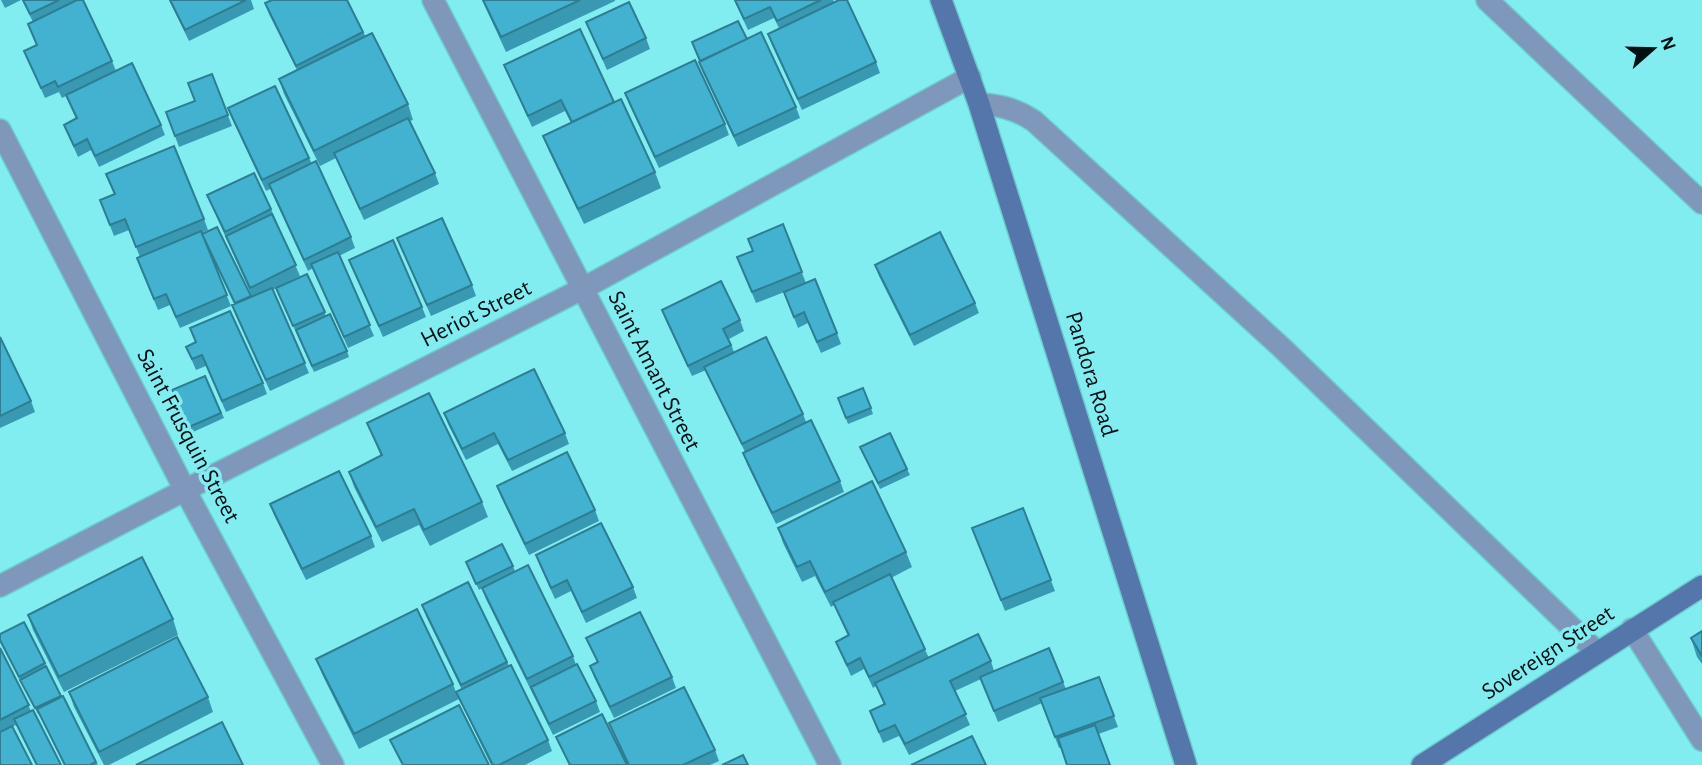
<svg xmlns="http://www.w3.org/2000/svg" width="1702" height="765" viewBox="0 0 1702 765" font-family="'Alegreya Sans',sans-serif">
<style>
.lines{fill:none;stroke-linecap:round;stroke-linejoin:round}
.street-casing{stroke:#6dcacd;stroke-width:24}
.secondary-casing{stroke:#6dcacd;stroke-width:24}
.street{stroke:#7f97bb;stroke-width:21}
.secondary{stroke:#5476ab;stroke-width:21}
.wall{fill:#3999b3}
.building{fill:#42b2d0;stroke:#2e7d92;stroke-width:2}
.labels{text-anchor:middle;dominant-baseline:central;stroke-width:7;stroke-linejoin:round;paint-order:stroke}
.street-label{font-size:24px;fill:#001012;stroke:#82edf1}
</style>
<rect width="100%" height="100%" fill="#82edf1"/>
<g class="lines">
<defs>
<path id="street" d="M433,0L830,765
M1487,0L1702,203
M979,104C1000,105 1016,109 1034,121L1281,347L1597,652
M0,130L185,490L333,765
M0,586L185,490L582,289L970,77
M1632,629L1702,740"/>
<path id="secondary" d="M941,0L979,104L1186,765
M1422,765L1702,586"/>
</defs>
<use href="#street" class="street-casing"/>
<use href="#secondary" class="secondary-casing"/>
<use href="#street" class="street"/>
<use href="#secondary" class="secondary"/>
</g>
<path class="wall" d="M1,0H21L5,8Z
M22,0H83L112,61L116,71L161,125L165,135L99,167L91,150L78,157L64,125L76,119L66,96L62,98L59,92L45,98L24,51L37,45L28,24L33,22Z
M169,0H251L254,9L189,41Z
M482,0H615V1L506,52Z
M734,0H833L876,62L880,73L802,110L772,45L768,34L779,28L774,18L748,30Z
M265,3L363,32L408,104L413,120L410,121L435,173L439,184L364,220L336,158L320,166L284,94L279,79L297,70L269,14Z
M586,22L646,38L650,49L607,70Z
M747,39L796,107L800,118L738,147L703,73L699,62Z
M504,65L614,102L655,172L661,188L584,224L549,151L543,136L571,123L565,111L532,127Z
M212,74L232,126L179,147L166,112L195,101Z
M625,93L725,124L729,135L659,168L629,104Z
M228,108L309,158L351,237L355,248L339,256L374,336L348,348L313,268L308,271L270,189L266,191L232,119Z
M106,174L204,219L208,230L201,233L202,234L217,227L251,297L252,296L230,247L207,195L271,209L300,276L284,284L307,274L326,316L347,351L349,357L314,372L276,288L273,290L309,373L270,391L236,316L232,305L234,304L208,248L231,306L180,328L170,305L158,310L141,269L137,258L140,257L129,230L114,236L100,200L114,194Z
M783,224L806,283L837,333L841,344L821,353L808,323L798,328L784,292L787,291L756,303L737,257L753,251L748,239Z
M397,238L472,285L476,296L431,316Z
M349,260L422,307L426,317L383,337Z
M875,265L975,303L979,313L914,346L879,276Z
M662,310L740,320L744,331L729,339L734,352L803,414L806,422L840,481L844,492L776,524L747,464L743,453L745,452L706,370L692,376L666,321Z
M0,337L31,401L35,412L0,428Z
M186,347L263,383L267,394L226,412L206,366L196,370Z
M205,376L224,418L191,433L172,390Z
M838,398L871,408L873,414L848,424Z
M444,413L565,433L569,444L512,471L498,444L466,460L448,424Z
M367,423L482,502L488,517L430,546L419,525L382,542L354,487L349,472L381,456Z
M860,447L907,469L910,475L880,489Z
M497,486L595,510L599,521L529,555L501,497Z
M270,504L371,536L375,547L306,580L274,515Z
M1023,508L1055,591L1005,611L972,528Z
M778,528L906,552L912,567L891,578L929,658L991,661L994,671L1049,648L1066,689L1099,677L1118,727L1059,748L1042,703L998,722L981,679L955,691L970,725L909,755L899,736L883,743L870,711L884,705L876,686L873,688L864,669L851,676L836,642L848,636L834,605L831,607L815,576L802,582L783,543Z
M536,555L633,587L637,598L586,623L571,591L555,599L540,566Z
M466,562L513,566L515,571L573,656L576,665L596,701L600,712L553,735L486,599L482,588L479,590Z
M422,605L507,662L548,740L552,751L525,765H491L459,699L359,749L322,674L316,659L453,684L456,692L462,690L426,616Z
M28,615L173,619L178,635L64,692L33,630Z
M1702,631V664L1697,657L1691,638Z
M0,634L45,663L61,697L98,765H64L39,714H38L0,642Z
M586,638L672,677L676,688L614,718L594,677L590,666L597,662Z
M0,648L31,711L61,765H36L16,725L12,727L32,765H0Z
M69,692L208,697L213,712L109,765H104L74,707Z
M609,723L715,750L719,761L710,765H628Z
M556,737L627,765H569Z"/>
<path class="building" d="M23,0H59L30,14Z
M77,0H83L112,61L58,87L55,81L41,88L24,51L37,45L28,24Z
M170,0H246L185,30Z
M272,0H347L363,32L296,66L265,3Z
M483,0H580L501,37Z
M735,0H821L777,21L770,7L744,19Z
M839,0H847L876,62L798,99L768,34Z
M629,2L646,38L603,59L586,22Z
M738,21L747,39L700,61L692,42Z
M580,29L614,102L572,122L561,100L528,116L504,65Z
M761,32L796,107L734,136L699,62Z
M372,33L408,104L314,151L279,79Z
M695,60L725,124L655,157L625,93Z
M132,63L161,125L95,156L87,139L74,146L64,125L77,118L66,95Z
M212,74L228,115L175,136L166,112L195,101L188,83Z
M275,86L309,158L262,180L228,108Z
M621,99L655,172L578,209L543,136Z
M408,118L435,173L360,209L334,153Z
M174,146L204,219L136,247L125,219L110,225L100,200L115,194L106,174Z
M316,161L351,237L304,260L269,184Z
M254,173L271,209L225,232L207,195Z
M272,214L296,265L250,288L226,236Z
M442,218L472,285L427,305L397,238Z
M783,224L802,272L752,292L737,257L753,251L748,239Z
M217,227L251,296L235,303L202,234Z
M201,231L227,295L176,317L166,294L154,299L137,258Z
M940,232L975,303L910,335L875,265Z
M393,240L422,307L379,326L349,260Z
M338,252L370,325L344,337L311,264Z
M307,274L325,312L293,326L276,288Z
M815,279L837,333L817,342L804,312L794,317L784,292Z
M721,281L740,320L723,329L731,345L688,366L662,310Z
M272,288L305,363L266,380L232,305Z
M230,311L263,383L222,401L202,355L192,359L186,347L196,342L190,328Z
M330,314L347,351L312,366L296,330Z
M0,337L31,401L0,416Z
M766,337L803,414L742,444L704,367Z
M534,369L565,433L508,460L494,433L462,449L444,413Z
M205,376L221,413L189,427L172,390Z
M863,388L871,408L846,418L838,398Z
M429,393L482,502L424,530L414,509L376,527L349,472L382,455L367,423Z
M811,420L840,481L772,513L743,453Z
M890,433L907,469L878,483L860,447Z
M567,452L595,510L525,544L497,486Z
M339,471L371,536L302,569L270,504Z
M872,481L906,552L825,592L810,561L797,567L778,528Z
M1023,508L1051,580L1001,600L972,528Z
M601,523L633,587L582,612L567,580L551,588L536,555Z
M502,544L513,566L476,584L466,562Z
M142,557L173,619L59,677L28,615Z
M528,565L573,656L527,679L482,588Z
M890,574L925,649L869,677L860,658L847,665L836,642L849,635L833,602Z
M468,582L507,662L461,685L422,605Z
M417,609L453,684L354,734L316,659Z
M640,612L672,677L610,707L590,666L598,662L586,638Z
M24,622L45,663L19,677L0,640V634Z
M1702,631V656L1691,638Z
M978,634L991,661L950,681L966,714L905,744L895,725L879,732L870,711L885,704L875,683Z
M177,637L208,697L99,752L69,692Z
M0,648L29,705L0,720Z
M1049,648L1063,682L994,711L980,677Z
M577,664L596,701L549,724L531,687Z
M511,665L548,740L499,765H493L456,692Z
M46,666L61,696L35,708L20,680Z
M1099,677L1114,716L1055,737L1040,698Z
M684,687L715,750L683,765H629L609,723Z
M63,696L96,762L90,765H65L37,709Z
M459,705L489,765H403L390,740Z
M33,710L61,765H37L14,719Z
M602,714L627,765H570L556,737Z
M222,722L243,765H136Z
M1095,725L1110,765H1067L1058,738Z
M12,726L32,765H1L0,763V732Z
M972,736L986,765H911Z
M743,755L748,765H722Z"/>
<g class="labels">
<g class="street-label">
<text transform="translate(476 314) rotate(-27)">Heriot Street</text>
<text transform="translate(654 371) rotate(63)">Saint Amant Street</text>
<text transform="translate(1091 374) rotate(73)">Pandora Road</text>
<text transform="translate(188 436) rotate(62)">Saint Frusquin Street</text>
<text transform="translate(1548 653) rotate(-33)">Sovereign Street</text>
</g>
</g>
<g transform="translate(1653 49) rotate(70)" stroke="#82edf1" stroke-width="5" paint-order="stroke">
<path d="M0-5L12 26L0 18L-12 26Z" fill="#001012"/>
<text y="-10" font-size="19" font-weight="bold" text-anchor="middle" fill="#001012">N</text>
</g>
</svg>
